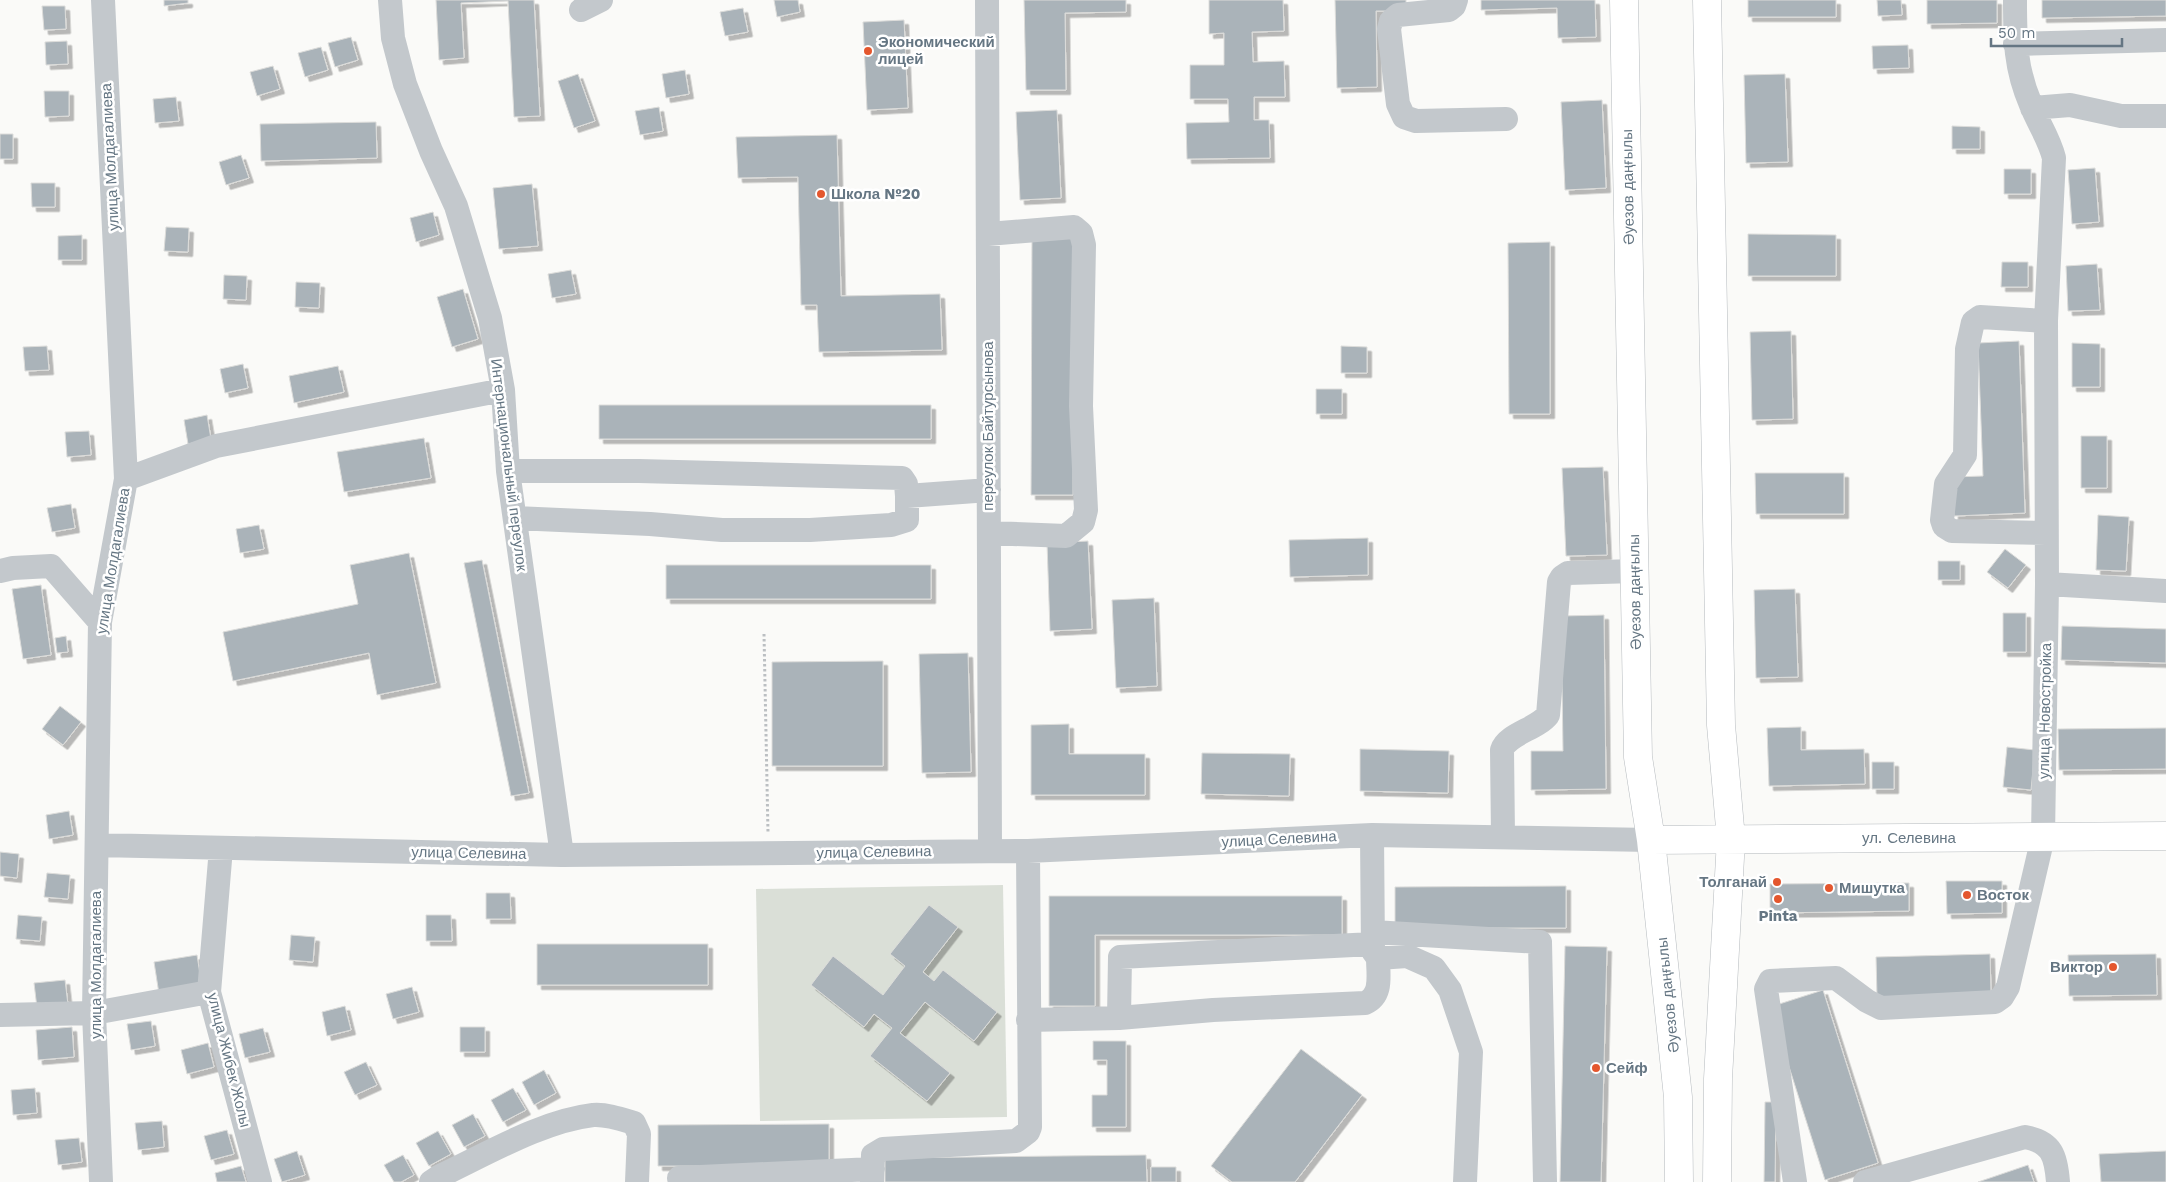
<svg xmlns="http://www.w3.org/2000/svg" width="2166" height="1182" viewBox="0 0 2166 1182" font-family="'Work Sans',sans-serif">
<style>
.green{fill:#dadfd7}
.building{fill:#aab3b9;stroke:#dcdcda;filter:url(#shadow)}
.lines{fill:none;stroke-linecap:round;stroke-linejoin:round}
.major-casing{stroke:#b5babe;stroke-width:29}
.path{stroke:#bbbfc2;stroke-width:3;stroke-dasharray:2.5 2.5;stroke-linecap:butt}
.minor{stroke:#c3c8cc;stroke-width:24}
.major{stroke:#fff;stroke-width:28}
.poi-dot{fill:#e4572e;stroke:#fff;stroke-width:2}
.labels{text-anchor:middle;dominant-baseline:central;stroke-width:5;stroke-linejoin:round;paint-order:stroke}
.poi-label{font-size:15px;font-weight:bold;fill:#657683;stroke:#fff;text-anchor:start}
.street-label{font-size:15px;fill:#657683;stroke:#fff}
</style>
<defs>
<filter id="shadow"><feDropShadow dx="4.5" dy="4.5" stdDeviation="0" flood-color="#0004"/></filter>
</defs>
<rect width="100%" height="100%" fill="#fafaf8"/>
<path class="green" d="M1003,885L1007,1117L760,1121L756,889Z"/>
<path class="building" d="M164,0H188V3L164,6Z
M436,0H534L540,116L514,117L508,1L461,3L464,58L439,60Z
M774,0H798L800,12L777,17Z
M1024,0H1126V12L1065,13L1066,90H1026Z
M1209,0H1283L1284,31L1252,32L1253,62L1284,61L1285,97H1254V120H1269L1270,158L1187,159L1186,123L1229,122L1228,99H1190V65H1224V33L1209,34Z
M1335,0H1406V11H1376L1377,87L1337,88Z
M1481,0H1595L1596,37L1558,38L1557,8L1481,10Z
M1748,0H1836V17H1748Z
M1877,0H1901L1902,15L1878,16Z
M1927,0H1997V23L1927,24Z
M2042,0H2166V16L2042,18Z
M42,6H65L66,29L44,30Z
M743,8L748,32L725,36L720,12Z
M904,20L908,108L867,110L863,22Z
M351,37L358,60L335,67L328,43Z
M67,41L68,64L46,65L45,42Z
M1908,45L1909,68L1873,69L1872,46Z
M321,47L328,70L305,77L298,53Z
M273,66L280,89L257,96L250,72Z
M685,70L689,94L666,98L662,74Z
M578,74L595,121L574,128L558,81Z
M1785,74L1788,162L1746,163L1744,75Z
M44,91H69V116L45,117Z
M176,97L179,121L155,123L153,99Z
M1602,100L1606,188L1565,190L1561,102Z
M659,107L663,131L640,135L635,111Z
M1057,110L1061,198L1020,200L1016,112Z
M376,122L377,158L261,161L260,124Z
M1952,126L1980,127V149H1952Z
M0,134H13V159H0Z
M837,135L841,296L940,294L942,350L819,352L817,305H801L798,177L738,178L736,137Z
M241,155L249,178L226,185L219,162Z
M2095,168L2099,222L2072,224L2068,170Z
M2004,169H2031V194H2004Z
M31,183H55V207H32Z
M532,184L538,246L499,249L493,188Z
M433,212L439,235L416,242L410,218Z
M166,227L189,228L188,252L164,251Z
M1032,234H1073V495H1031Z
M1748,234L1836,235V276H1748Z
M82,235V260H58V236Z
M1550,242V414H1509L1508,243Z
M2002,262H2028V287H2001Z
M2097,264L2100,310L2068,311L2066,266Z
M571,270L576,294L552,298L548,274Z
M224,275L247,276L246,300L223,299Z
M296,282L320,283L319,308L295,307Z
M463,289L478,339L452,347L437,297Z
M1791,331L1793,419L1752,420L1750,332Z
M2019,341L2025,513L1954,516L1953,477L1983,476L1978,343Z
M2072,343L2100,344V387H2072Z
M47,346L49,370L25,371L23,347Z
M1341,346L1367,347V373H1341Z
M243,364L248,388L225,393L220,369Z
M338,366L344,392L294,403L289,376Z
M1316,389H1342V414H1316Z
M599,405H931V439H599Z
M207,415L211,439L188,444L184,420Z
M89,431L91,455L67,457L65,432Z
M2081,436H2107V488H2081Z
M424,438L431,478L344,492L337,452Z
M1603,467L1607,555L1566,556L1562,468Z
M1755,473H1844V514H1756Z
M71,504L75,528L52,532L47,508Z
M2098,515L2129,517L2126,571L2096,570Z
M259,525L264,549L240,553L236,529Z
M1368,538V575L1290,577L1289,540Z
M1088,541L1092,629L1050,631L1047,543Z
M2005,549L2026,565L2008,588L1987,572Z
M409,553L436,683L377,695L369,653L233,681L223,632L358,604L350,565Z
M482,560L529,793L511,796L464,563Z
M1938,561H1960V580H1938Z
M666,565H931V599H666Z
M41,585L51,655L23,659L12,589Z
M1795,589L1798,677L1756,678L1754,590Z
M1154,598L1157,686L1116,688L1112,600Z
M2003,613H2026V652H2003Z
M1604,615L1606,789L1531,790V751H1563L1561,616Z
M2062,626L2166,629V663L2061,660Z
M66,636L68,652L57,653L55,638Z
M968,653L971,772L922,773L919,654Z
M883,661V766H772V662Z
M60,706L81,722L63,745L42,729Z
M1069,724V754H1145V795H1031V725Z
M1801,727V750L1864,749L1865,784L1769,786L1767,728Z
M2166,728V769L2059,770L2058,729Z
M2007,747L2035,750L2031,790L2003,787Z
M1360,749L1449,751L1448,793L1360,791Z
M1202,753L1290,754L1289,796L1201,794Z
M1872,762H1894V789H1872Z
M69,811L73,835L49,839L46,815Z
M0,852L19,854L17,878L0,876Z
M47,873L70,875L68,899L44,897Z
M1946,881H2002V913L1947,914Z
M1909,883V911L1770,913V884Z
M1566,886V928H1395V887Z
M486,893H510L511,919H486Z
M1049,896H1342V935H1095V1006H1049Z
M929,905L958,927L923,972L934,981L943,970L997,1012L974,1041L925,1002L900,1033L950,1073L927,1101L870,1056L892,1028L874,1014L864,1027L811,985L833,956L883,995L905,966L890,954Z
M18,915L42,917L40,941L16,939Z
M426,915H451L452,941H426Z
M291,935L315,937L313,962L289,960Z
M537,944H708V985H537Z
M1565,946L1607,947L1601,1182H1560Z
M1990,954L1991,994L1877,997L1876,957Z
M2156,954L2157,995L2069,996L2068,955Z
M197,955L202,987L159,994L154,962Z
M65,980L68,1005L37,1008L34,983Z
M412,987L419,1012L393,1019L386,994Z
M1823,990L1878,1163L1825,1180L1770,1007Z
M345,1006L351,1030L327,1036L322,1012Z
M151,1021L155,1046L131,1050L127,1024Z
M72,1027L74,1057L38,1060L36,1030Z
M460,1027H485V1052H460Z
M263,1028L270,1052L245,1058L239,1034Z
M1093,1041H1126V1127H1092V1095H1107V1060H1093Z
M208,1043L214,1067L187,1074L181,1050Z
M1301,1049L1362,1095L1295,1182H1232L1211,1166Z
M366,1062L377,1085L355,1095L344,1072Z
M544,1070L556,1093L534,1105L522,1082Z
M35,1088L37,1113L13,1115L11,1090Z
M513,1088L526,1110L503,1122L491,1100Z
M1765,1102H1776L1775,1182H1764Z
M473,1114L485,1136L464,1147L452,1125Z
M162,1121L164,1147L138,1150L135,1123Z
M829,1124V1166H658V1125Z
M227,1130L234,1154L211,1160L204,1136Z
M438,1131L451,1154L429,1166L416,1143Z
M79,1138L82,1162L58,1165L55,1140Z
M297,1151L305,1175L282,1182L274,1159Z
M2166,1151V1182H2101L2099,1154Z
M403,1155L414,1175L401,1182H394L384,1165Z
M1146,1155L1147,1182H885V1158Z
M2028,1165L2034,1182H1978Z
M241,1166L246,1182H217L215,1173Z
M1151,1167H1176V1182H1151Z"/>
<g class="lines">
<defs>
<path id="major" d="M1624,0L1638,757L1651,840L1678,1097L1679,1182
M1707,0L1721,725L1731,839L1718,1079L1717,1182
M1651,840L2166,836"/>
</defs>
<use href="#major" class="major-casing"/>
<path class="path" d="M764,634L768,833"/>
<path class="minor" d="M390,0L393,38L405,84L431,151L456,206L490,318L503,390L508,471L562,855
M987,0L990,851
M1456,0L1454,6L1449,10L1398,15L1391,21L1389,29L1398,104L1404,117L1416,121L1506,119
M581,10L601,0
M2015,44L2166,40
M2032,108L2070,105L2121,116H2166
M988,234L1074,227L1081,233L1084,245L1081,406L1086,510L1083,522L1066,536L989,533
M508,471H639L902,478L906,484L907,496L989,490
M126,479L216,446L503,390
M515,518L650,524L722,530H810L891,525L907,520V496
M2046,533L1952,531L1944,526L1942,520L1946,484L1965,455L1967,349L1973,322L1980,317L2046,321
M0,571L13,568L51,566L100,622
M2047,584L2166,591
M1372,835L1373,951L1378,958L1407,956L1434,968L1450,990L1471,1052L1465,1182
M1503,835L1502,750C1507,734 1537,729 1548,715L1559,582L1562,577L1568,573L1635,571
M97,845L562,855L1028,851L1372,835L1651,840
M221,848L209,992L260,1182
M1373,932L1540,942L1545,1182
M0,1015L94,1013L209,992
M1119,1018L1120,957L1373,944
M1028,1020L1119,1018L1213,1010L1365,1003C1383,995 1378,975 1378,958
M679,1178L873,1169
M101,1182L94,1013L100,622L126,479L103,0
M431,1182L440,1176C487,1154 542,1121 593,1115C607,1114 621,1119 634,1123L639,1134L637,1182
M872,1182L873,1155L883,1149L1016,1141L1028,1132L1030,1127L1028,851
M1795,1182L1766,989L1770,981L1836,978L1867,1001L1881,1008L1995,1002L2002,997L2008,987L2043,837L2047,584L2046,321L2054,158C2049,138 2038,123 2031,105C2015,68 2015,40 2015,0
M1865,1182L2025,1137C2052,1142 2056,1156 2058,1182"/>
<use href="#major" class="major"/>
</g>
<g class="poi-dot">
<circle cx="868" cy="51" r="5"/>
<circle cx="821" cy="194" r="5"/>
<circle cx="1777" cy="882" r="5"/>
<circle cx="1829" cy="888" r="5"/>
<circle cx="1967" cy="895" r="5"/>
<circle cx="1778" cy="899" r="5"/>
<circle cx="2113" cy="967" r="5"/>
<circle cx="1596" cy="1068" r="5"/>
</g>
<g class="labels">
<g class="poi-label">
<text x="878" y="42">Экономический<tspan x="878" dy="17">лицей</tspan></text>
<text x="831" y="194">Школа №20</text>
<text x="1767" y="882" text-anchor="end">Толганай</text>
<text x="1839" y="888">Мишутка</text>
<text x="1977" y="895">Восток</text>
<text x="1778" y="916" text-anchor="middle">Pinta</text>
<text x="2103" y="967" text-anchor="end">Виктор</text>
<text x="1606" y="1068">Сейф</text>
</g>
<g class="street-label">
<text transform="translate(110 157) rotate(-93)">улица Молдагалиева</text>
<text transform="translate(1628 187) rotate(-91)">Әуезов даңғылы</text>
<text transform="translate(988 426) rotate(-90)">переулок Байтурсынова</text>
<text transform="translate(509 465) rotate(83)">Интернациональный переулок</text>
<text transform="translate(113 561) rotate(-81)">улица Молдагалиева</text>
<text transform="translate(1635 592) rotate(-91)">Әуезов даңғылы</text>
<text transform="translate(2045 711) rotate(-89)">улица Новостройка</text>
<text x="1909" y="838">ул. Селевина</text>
<text transform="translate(1279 839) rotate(-3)">улица Селевина</text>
<text transform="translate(874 852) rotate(-1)">улица Селевина</text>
<text transform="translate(469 853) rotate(1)">улица Селевина</text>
<text transform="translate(96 965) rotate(-90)">улица Молдагалиева</text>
<text transform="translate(1668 995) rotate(-96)">Әуезов даңғылы</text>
<text transform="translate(229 1060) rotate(76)">улица Жибек Жолы</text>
</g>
</g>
<path d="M1991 38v8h131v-8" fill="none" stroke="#657683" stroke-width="2.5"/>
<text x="1998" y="38" font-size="15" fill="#657683" stroke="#ffffff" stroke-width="4" paint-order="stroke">50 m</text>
</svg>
